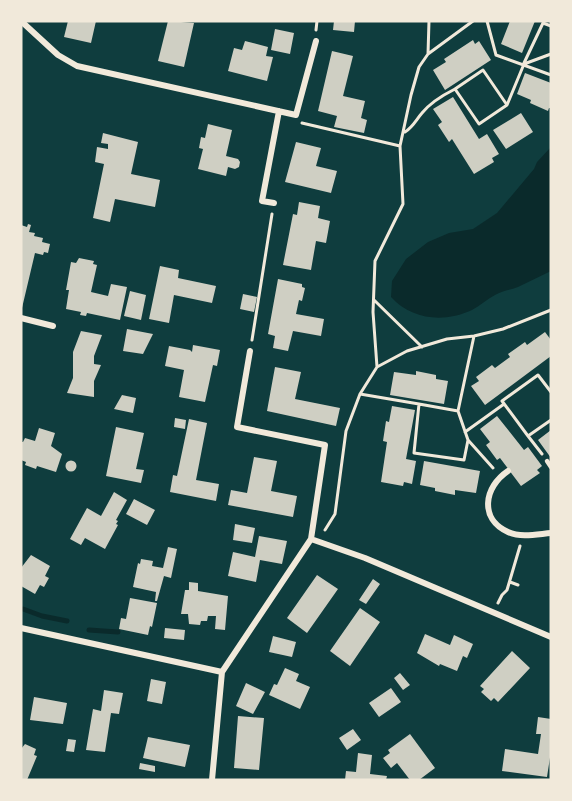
<svg xmlns="http://www.w3.org/2000/svg" width="572" height="801" viewBox="0 0 572 801" font-family="'Noto Sans',sans-serif">
<style>
.water{fill:#0a2a2b}
.lines{fill:none;stroke-linecap:round;stroke-linejoin:round}
.stream{stroke:#0a2a2b;stroke-width:5}
.building{fill:#cfcfc3}
.path{stroke:#f1e9da;stroke-width:3}
.service{stroke:#f1e9da;stroke-width:4.5}
.minor{stroke:#f1e9da;stroke-width:6}
</style>
<rect width="100%" height="100%" fill="#0f3d3e"/>
<path class="water" d="M551,147V271C540,276 529,282 518,287C510,290 502,291 495,295C487,299 480,306 472,310C444,323 412,320 391,297L392,281L406,259L428,242L449,233L473,229L497,213L534,169L537,162Z"/>
<g class="lines">
<path class="stream" d="M23,609L42,616L67,621
M89,630L118,632"/>
</g>
<path class="building" d="M68,21H96L91,43L64,37Z
M168,21L194,23L184,67L158,61Z
M334,21H355L354,32L333,30Z
M510,21H535L522,53L501,44Z
M275,29L294,33L290,54L271,50Z
M473,40L475,44L479,41L491,60L445,90L433,70L446,62L444,59Z
M245,41L268,47L266,56L273,57L267,81L228,71L234,48L242,50Z
M332,51L353,56L343,96L365,101L361,118L367,120L364,133L334,127L337,116L318,111Z
M525,73L551,83V108H549L548,111L530,103L531,100L517,94Z
M453,97L479,139L487,134L499,154L492,158L494,162L474,174L452,139L449,142L438,125L442,122L433,109Z
M521,113L533,132L506,149L493,130Z
M208,124L232,130L226,156L238,159L240,162L239,167L235,169L228,167L226,176L198,169L203,149L199,148L201,137L205,138Z
M103,133L138,142L131,174L160,180L155,207L115,199L110,222L93,218L104,164L95,162L97,147L108,149V144L101,143Z
M296,142L321,148L316,166L337,171L331,193L285,182Z
M299,202L320,206L318,218L330,221L326,243L316,241L311,270L283,265L293,214L297,215Z
M28,224L31,225L29,232L35,233L34,236L43,238L42,242L50,244L48,253L44,252L43,255L35,253L22,308L21,225L27,227Z
M79,258L94,261L93,264L97,265L91,292L108,296L111,284L127,287L120,320L87,313L86,316L80,315L81,312L66,309L69,290H66L71,262L76,263Z
M160,266L179,270L178,278L216,286L212,303L174,295L169,323L149,319Z
M278,279L302,284V287L305,288L302,301L299,300L296,314L324,319L321,336L293,331L288,351L273,348L275,336L268,334Z
M130,291L146,295L141,320L124,316Z
M243,294L257,297L254,312L240,309Z
M127,329L153,334L143,354L123,351Z
M81,331L102,335L94,356V364L101,365L94,381V397L67,393L73,378V352Z
M545,332L551,340V356L485,405L471,386L479,381L476,377L492,365L495,368L510,357L508,354L525,342L527,345Z
M193,345L220,350L217,366L213,365L205,402L179,397L184,370L165,366L169,346L190,350L192,352Z
M275,367L301,372L295,399L340,408L336,426L267,411Z
M416,371L436,375V379L448,381L444,404L390,395L394,372L416,375Z
M122,395L136,398L133,413L114,409Z
M392,406L415,410L406,459L416,461L412,484L404,482L403,486L381,482L387,442L383,441L386,421L389,422Z
M497,416L524,450L528,447L542,466L537,470L540,473L521,486L500,458L497,460L486,445L490,442L480,429Z
M175,418L186,420L185,429L174,427Z
M189,419L207,423L196,480L219,484L216,501L170,492L173,475L177,476Z
M116,427L144,433L136,469L144,470L141,483L106,476Z
M39,428L55,433L51,446L62,454L56,472L37,466L36,469L25,465L26,462L21,460V442H23L25,438L35,441Z
M551,430V458L538,440Z
M254,457L277,461L271,491L297,496L293,517L228,505L231,490L247,493Z
M65.5 466a5.5 5.5 0 1 1 11 0a5.5 5.5 0 1 1-11 0Z
M424,461L480,471L476,493L455,490V495L435,491V488L420,485Z
M114,492L127,500L116,520L118,521L116,524L118,525L105,549L85,538L81,545L70,539L87,508L101,516Z
M134,499L155,510L147,525L126,514Z
M235,524L255,528L252,543L233,540Z
M259,536L287,541L282,564L260,560L256,582L228,576L233,552L255,557Z
M168,547L177,549L171,578L164,576L157,601H155L156,592L133,587L138,563L140,564L141,559L153,561L152,566L163,568Z
M31,555L50,566L45,576L49,578L44,587L40,585L35,594L21,586V568Z
M317,575L338,589L307,633L287,618Z
M373,579L380,584L366,604L359,600Z
M189,582L198,583V591L228,596L225,630L215,629L216,616H208L207,621H201L200,625L189,624L188,614H181L185,590H189Z
M130,598L157,603L152,627L150,626L148,635L119,629L121,618L126,619Z
M360,608L380,622L350,666L330,651Z
M165,628L185,630L184,640L164,638Z
M425,634L450,645L454,635L473,644L467,658L463,656L457,671L440,664L439,666L417,653Z
M273,636L296,642L292,657L269,652Z
M512,651L530,668L498,702L494,698L491,701L481,692L484,689L480,686Z
M285,668L299,674L296,681L310,687L300,709L269,695L274,684L277,685Z
M400,673L410,685L403,690L394,678Z
M151,679L166,682L162,704L147,701Z
M246,683L265,692L253,714L236,706Z
M391,688L401,702L379,717L369,703Z
M104,690L123,693L119,714L111,713L105,752L86,750L93,709L101,711Z
M34,697L67,703L63,724L30,720Z
M238,716L264,718L259,770L234,768Z
M538,717L551,719V751L547,777L502,771L505,749L538,754L541,734H536Z
M353,729L361,740L347,750L339,738Z
M410,734L435,768L419,780H410L397,763L391,768L383,758L390,753L388,750Z
M148,737L190,745L185,767L143,758Z
M68,739L76,740L74,752L66,751Z
M25,744L36,749L34,755L37,756L27,780H21V749Z
M358,753L372,755L370,774L387,776L386,780H345L346,771L356,772Z
M140,763L155,766V772L139,769Z"/>
<g class="lines">
<path class="path" d="M487,21L496,55L551,75
M316,30L317,21
M428,54L429,21
M524,63L543,23L551,26
M507,105L483,70L455,89L479,124L507,105L524,64L551,54
M302,123L400,146
M405,132C413,127 416,120 422,113C431,102 443,95 455,89
M374,300L422,347
M252,340L272,214
M377,367L373,312L375,261L403,204L400,146L411,95L419,67L428,54L473,21
M551,392L538,375L502,401L528,436L551,420
M360,394L419,404
M458,411L419,404L414,453L464,460L468,440L458,411L474,336
M465,432L504,404
M528,436L542,454
M468,440L493,468
M325,530L335,514L346,431L360,394L377,367L407,351L447,339L474,336L503,329L551,310
M510,582L518,585
M498,603L502,595L507,590L520,546"/>
<path class="service" d="M547,461L551,467"/>
<path class="minor" d="M21,21L58,55L77,66L296,115L316,41
M274,203L262,201L279,111
M21,318L53,326
M508,471C484,487 479,519 508,532C521,538 538,534 551,533
M311,539L365,558L551,637
M21,628L222,672
M212,780L222,672L311,539L325,445L237,427L250,351"/>
</g>
<rect width="572" height="801" fill="none" stroke="#f1e9da" stroke-width="45"/>
</svg>
